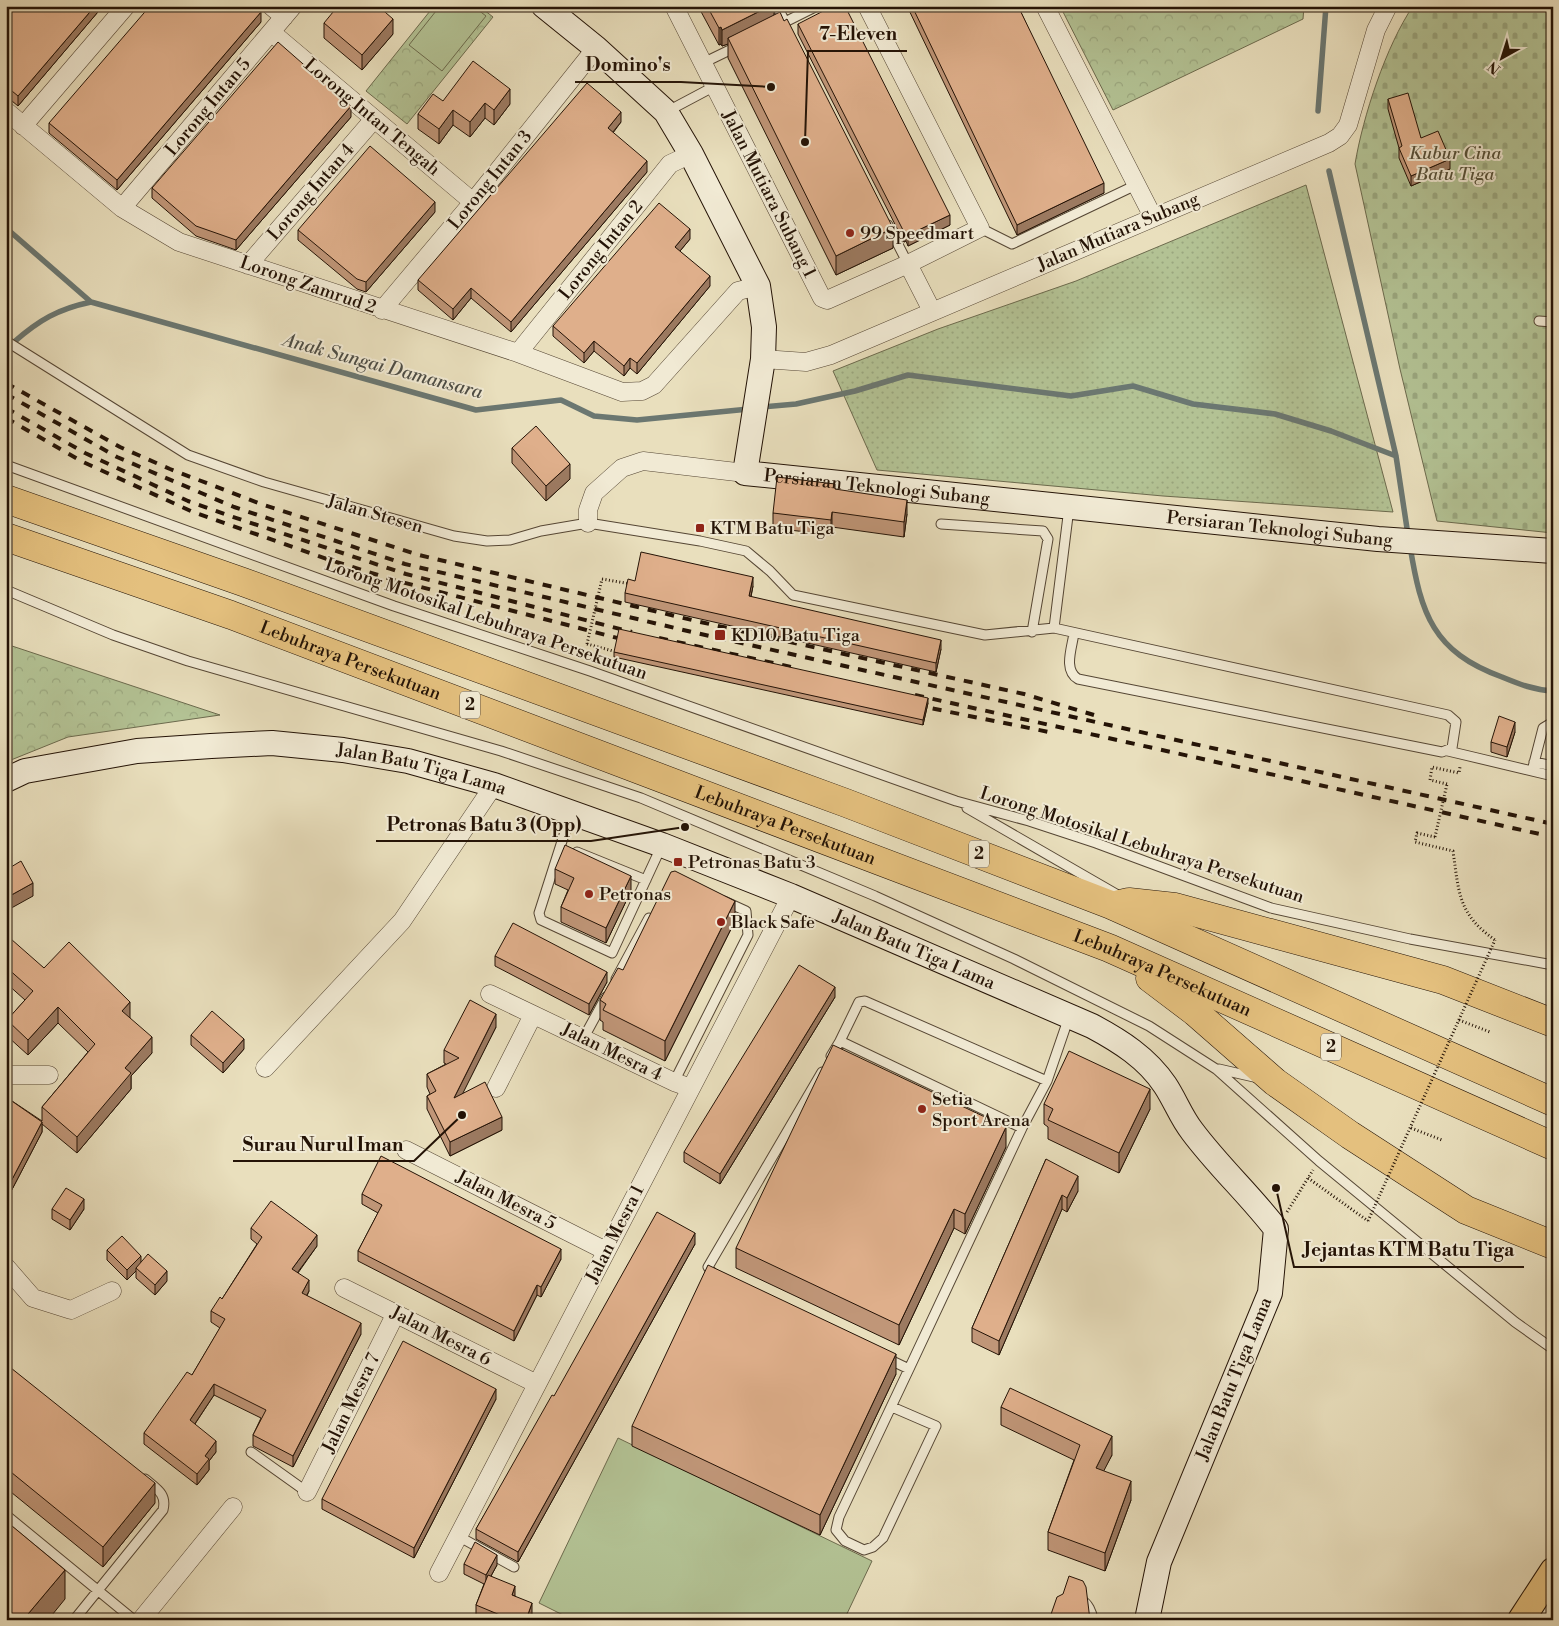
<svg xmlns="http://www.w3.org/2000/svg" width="1559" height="1626" viewBox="0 0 1559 1626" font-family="'Libre Bodoni',serif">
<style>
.grass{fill:url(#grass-dots);stroke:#6c6a4d}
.forest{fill:url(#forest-crowns);stroke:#6c6a4d}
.cemetery{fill:url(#cemetery-stones);stroke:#6c6a4d}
.pitch{fill:#b3c294;stroke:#6c6a4d}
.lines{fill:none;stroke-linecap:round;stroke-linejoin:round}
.stream{stroke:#6b7771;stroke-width:5.5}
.lane-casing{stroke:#554634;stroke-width:11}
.street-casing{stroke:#554634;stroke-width:19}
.secondary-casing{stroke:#241306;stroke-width:26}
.primary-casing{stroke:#241306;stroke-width:28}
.highway-casing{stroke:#241306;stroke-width:29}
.path{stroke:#241306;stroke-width:3;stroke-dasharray:1 2.5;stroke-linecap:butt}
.lane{stroke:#f1ead4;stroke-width:9}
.street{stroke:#f1ead4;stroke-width:18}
.secondary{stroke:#f1ead4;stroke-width:24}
.primary{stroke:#e4c07e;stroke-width:26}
.highway{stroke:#e4c07e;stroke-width:28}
.rail{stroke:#241306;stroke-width:4;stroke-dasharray:9 9;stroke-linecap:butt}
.path-bridge{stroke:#241306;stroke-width:3;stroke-dasharray:1 2.5;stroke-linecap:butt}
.wall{fill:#c09678;stroke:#241306}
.shaded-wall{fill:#9c7a61;stroke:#241306}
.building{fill:#dfaf8b;stroke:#241306}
.poi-dot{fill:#8f2418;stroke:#f1ead4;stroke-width:2}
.labels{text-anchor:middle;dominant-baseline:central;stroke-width:4;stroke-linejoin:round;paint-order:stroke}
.shield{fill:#f1ead4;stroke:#625444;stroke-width:1}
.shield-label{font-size:16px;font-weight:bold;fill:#241306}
.street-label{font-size:18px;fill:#241306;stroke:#f1ead4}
.park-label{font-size:18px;font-style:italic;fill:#565038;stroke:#f1ead4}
.poi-label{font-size:18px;fill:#241306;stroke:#f1ead4;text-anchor:start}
.water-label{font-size:19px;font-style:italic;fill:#4d4d45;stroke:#f1ead4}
.leader{fill:none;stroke:#241306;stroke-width:2}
.callout-dot{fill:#241306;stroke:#f1ead4;stroke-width:2}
.callout-label{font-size:19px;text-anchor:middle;font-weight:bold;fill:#241306;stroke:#f1ead4;stroke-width:4;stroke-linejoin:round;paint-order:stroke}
</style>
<defs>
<pattern id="grass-dots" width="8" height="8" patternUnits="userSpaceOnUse" patternTransform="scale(1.25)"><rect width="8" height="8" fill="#b3c294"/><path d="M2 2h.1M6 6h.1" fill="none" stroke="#9aa67e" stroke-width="1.8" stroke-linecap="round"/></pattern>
<pattern id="forest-crowns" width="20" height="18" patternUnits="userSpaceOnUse" patternTransform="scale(1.25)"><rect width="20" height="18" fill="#b3c294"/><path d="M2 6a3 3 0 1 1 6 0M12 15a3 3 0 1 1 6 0" fill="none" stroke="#9aa67e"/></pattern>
<pattern id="cemetery-stones" width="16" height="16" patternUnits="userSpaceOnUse" patternTransform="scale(1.25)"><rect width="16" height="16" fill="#b3c294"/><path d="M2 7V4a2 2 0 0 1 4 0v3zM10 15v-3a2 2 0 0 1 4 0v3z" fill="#9aa67e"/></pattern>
</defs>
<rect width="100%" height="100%" fill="#e9dfbd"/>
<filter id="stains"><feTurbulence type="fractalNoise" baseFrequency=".004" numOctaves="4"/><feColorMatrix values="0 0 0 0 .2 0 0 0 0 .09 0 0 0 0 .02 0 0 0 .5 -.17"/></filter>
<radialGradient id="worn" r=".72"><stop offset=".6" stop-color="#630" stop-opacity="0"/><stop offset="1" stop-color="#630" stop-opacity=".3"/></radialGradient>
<path class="grass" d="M1306,185L1393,512L1163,496L877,470L833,371L938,329L1076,281Z"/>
<path class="forest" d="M434,6H479L493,17L407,124L366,91Z
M1060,6H1304L1303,19L1113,110Z
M6,644L220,715L68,737L6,762Z"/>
<path class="cemetery" d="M1413,6H1553V533L1437,521L1400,369L1355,164C1363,116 1386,46 1413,6Z"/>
<path class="pitch" d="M440,6H473L486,16L442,71L409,45Z
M618,1438L872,1561L844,1620H573L539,1603Z"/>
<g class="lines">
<path class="stream" d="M1318,111L1326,6
M1329,171L1396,456L1408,535
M6,228L91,302L476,410L561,400L594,416L637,420L749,409
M14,342C39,320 58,309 91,302
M761,407L796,404L855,391L908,375L1071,396L1133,386L1193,404L1275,414L1331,431L1396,456
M1410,546C1421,614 1433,652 1502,677C1519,684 1534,690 1553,691"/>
<defs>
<path id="lane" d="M777,6L785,22
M781,24L817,6
M703,63L738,46
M666,112L715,86
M888,225L908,264
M980,228L1012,244L1136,185
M1539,321L1553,322
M6,341L188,455L264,482L454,536L487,541L510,540L541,531L588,523L700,541L746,551L770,571L793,595L985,635L1054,628L1069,508
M6,465L394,606L590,671L956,801L1029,821L1096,843L1271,908L1410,939L1553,965
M941,524L1043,531L1048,539L1032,632
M6,590L113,635L188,661L501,751L641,798L875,896L1014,959L1149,1026L1216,1069L1319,1161L1515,1322L1553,1349
M1054,628L1448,715L1456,722L1452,748L1442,752L1078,679C1063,670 1072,648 1074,633
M1448,751L1553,776
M1534,762L1553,766
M1532,771L1543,728L1553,722
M967,808L1116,894
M571,813L539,913L541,920L612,953L662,845
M577,852L646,880
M616,979L649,918
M583,1039L606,997
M840,1041L859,1002L865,1001L1047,1081
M831,1056L840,1041L1022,1128
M1219,1069L1258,1078
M674,1082L748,935L746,911L724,901
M713,1274L708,1267L822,1072
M886,1358L909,1369L1022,1128L1047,1081L1069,1017
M892,1407L936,1426L883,1538L873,1547L864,1550L845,1541L836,1530L839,1517L909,1369
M251,1452L307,1492
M6,1515L134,1620
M458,1536L514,1567
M1081,1600C1088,1603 1092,1612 1093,1620
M74,1620L163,1510C167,1494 157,1489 145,1479"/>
<path id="street" d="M271,6L284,17
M674,6L822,298L827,300L908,264L980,228L867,6
M1045,6L1153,217
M271,32L473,202
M6,111L122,208L179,242L518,353L622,392L642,391L654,385L738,291L758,286
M23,126L126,6
M122,208L293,6
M908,264L932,311
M248,265L374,119
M382,310L473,202L596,48
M518,353L670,164L691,154
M763,359L806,362L831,355L1329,143L1340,136L1348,125L1376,30L1388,6
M588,523V510L594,493L622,468L643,461L745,473
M490,994L674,1082L691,1088
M265,1068L402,921L494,785
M6,1075H49
M496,1088L533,1015
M406,1150L606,1251
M6,1267L33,1298L71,1310L112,1291
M344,1288L537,1384
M307,1492L396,1313
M439,1573L791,896
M141,1620L233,1507"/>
<g id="secondary">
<path id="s1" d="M544,6L596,48L666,112L691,154L758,286L764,327L763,359L745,473L1378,539L1553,551"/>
<path id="s2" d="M6,780L25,771L137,751L211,746L272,743L343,750L408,761L494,785L662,845L791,896L1092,1026C1120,1041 1147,1058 1165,1085C1175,1100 1181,1117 1192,1131C1218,1166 1250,1195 1276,1229L1270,1293L1159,1562L1147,1620"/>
</g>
<path id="primary" d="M1521,1620L1553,1571"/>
<g id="highway">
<path d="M6,499L243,582L846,803L1111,905L1553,1102"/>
<path id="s3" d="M6,537L231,615L1109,948L1553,1146"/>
<path d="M1120,904L1129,902L1175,907L1443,980L1553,1023"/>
<path d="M1150,978L1195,1012L1275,1082L1350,1135L1466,1210L1553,1245"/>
</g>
</defs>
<use href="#lane" class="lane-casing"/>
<use href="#street" class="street-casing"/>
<use href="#secondary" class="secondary-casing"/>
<use href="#primary" class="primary-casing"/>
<use href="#highway" class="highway-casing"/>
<path class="path" d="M602,579L631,584
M587,644L613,651
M1447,784L1430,780L1432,767L1459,773L1460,767
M1435,837L1417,833L1415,842L1453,851C1459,893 1458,914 1495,940
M1459,1020L1490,1032
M1411,1128L1442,1140
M1308,1178L1368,1221
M1287,1212L1313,1170"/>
<use href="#lane" class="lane"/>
<use href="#street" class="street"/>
<use href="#secondary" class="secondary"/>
<use href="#primary" class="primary"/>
<use href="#highway" class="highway"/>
<path class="rail" d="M6,383L120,447L170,469L261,504L419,555L696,621L1024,694L1094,715
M6,394L117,457L234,507L405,564L692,632L1553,824
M6,408L85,453L188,501L230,516L406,574L632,632
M6,418L83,462L193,512L327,559L394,580L629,641
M659,638L796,668
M915,695L1553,837
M915,705L1049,732"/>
<path class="path-bridge" d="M587,644L602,579
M1435,837L1447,784
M1368,1221L1495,940"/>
</g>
<path class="wall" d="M6,6H103L18,106L6,96Z
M698,6H774V15L893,248L836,275L728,58V44L722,46L721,44L719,45Z
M907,6H1018L1104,193L1017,235Z
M261,22L117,190L49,133V123Z
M324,23L393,34L362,70L324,38Z
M798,24L950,225L908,246L906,241L904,242L798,34Z
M1388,99L1421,138L1450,169L1411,186L1399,158V148L1388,109Z
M443,101L510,104L494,125L485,118L470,137L453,125L439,144L418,129V114Z
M351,117L236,250L196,236L152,198V188Z
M621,122L613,133L647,172L511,332L471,298L453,320L418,290V280Z
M435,212L366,292L357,289L298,240V230Z
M690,239L680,251L710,286L637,374L630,368L624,376L594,351L584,363L553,336V326Z
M512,448L570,479L546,501L512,463Z
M835,489L907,514L904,537L832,527L831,535L773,528V513Z
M635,581L753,586L751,597L941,649L936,672L625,602V593Z
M614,652L928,703L923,725L614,657Z
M1515,732L1507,757L1491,752V742Z
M555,869L631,891L606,943L561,922V907L568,890L555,884Z
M735,921L665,1061L603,1030V1022L600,1020V1000L623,970Z
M6,944L44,968L130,1017V1018L152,1053L131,1076V1089L77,1153L42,1124V1132L6,1201V1097L42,1121V1107L88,1052L58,1023L28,1055L7,1036V1020L25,1000L6,983Z
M495,956L607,982L589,1015L495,966Z
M835,997L720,1184L684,1162V1152Z
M496,1027L462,1093L502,1130L450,1156L427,1109V1096L430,1094L427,1087V1074L446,1064L444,1063V1050Z
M191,1035L244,1049L223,1073L191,1045Z
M1044,1104L1150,1109L1119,1173L1048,1139V1127L1044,1124Z
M1006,1147L965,1234L954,1228L899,1345L736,1268V1248Z
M1046,1159L1078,1191L1067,1212L1062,1209L999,1355L972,1342V1328Z
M362,1194L561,1259L541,1297L537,1295L514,1341L358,1261V1251L378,1213L362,1204Z
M52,1209H84L70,1230L52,1219Z
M251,1228L317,1246L298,1273L309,1291L307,1296L361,1334L293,1467L253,1446V1435L261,1418L214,1395L195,1424L216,1452L209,1461V1470L197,1485L144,1444V1433L192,1375L220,1328L211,1322V1311L222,1299L257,1244L251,1239Z
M695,1244L518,1562L476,1539V1529L554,1396Z
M107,1250L141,1262L167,1281L155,1295L136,1278V1271L127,1280L107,1260Z
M6,1364L155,1503L103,1567L6,1488Z
M896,1374L820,1535L632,1446V1426Z
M496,1399L414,1558L322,1509V1499Z
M1001,1407L1112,1455L1103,1471L1131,1500L1105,1571L1048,1550V1532L1074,1460L1001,1425Z
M464,1564L497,1565L491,1576L515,1596L532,1613L530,1620H487L476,1615V1605L484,1584L464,1574Z"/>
<path class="shaded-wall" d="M95,6H103L18,106V96Z
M770,6H774V20L728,38V44L722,46V30Z
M261,12V22L117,190V180Z
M393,19V34L362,70V55Z
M721,27V44L719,45V28Z
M510,89V104L494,125V110Z
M485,103V118L470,137V122Z
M351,106V117L236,250V240Z
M453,110V125L439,144V129Z
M621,112V122L608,138V128Z
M1450,159V169L1411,186V176Z
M647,161V172L511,332V322Z
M1104,183V193L1017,235V225Z
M435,202V212L366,292V282Z
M950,215V225L908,246V235Z
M893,228V248L836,275V256Z
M690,229V239L675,257V247Z
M906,231V241L904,242V232Z
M710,276V286L637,374V363Z
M471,288V298L453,320V309Z
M594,341V351L584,363V353Z
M630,358V368L624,376V366Z
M570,464V479L546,501V486Z
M907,500V514L904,537V522Z
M832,512V527L831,535V520Z
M753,577V586L749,605V596Z
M941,640V649L936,672V663Z
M928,698V703L923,725V720Z
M1515,722V732L1507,757V747Z
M631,876V891L606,943V928Z
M33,883V896L6,911V898Z
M735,901V921L665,1061V1041Z
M607,972V982L589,1015V1004Z
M835,987V997L720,1184V1174Z
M130,1002V1017L122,1026V1011Z
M58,1007V1023L28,1055V1040Z
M496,1014V1027L454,1111V1098Z
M152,1037V1053L131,1076V1089L77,1153V1137L125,1068Z
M244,1039V1049L223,1073V1063Z
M1150,1089V1109L1119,1173V1153Z
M502,1117V1130L450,1156V1142Z
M42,1122V1132L6,1201V1191Z
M1006,1127V1147L965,1234V1214Z
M1078,1176V1191L1067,1212V1198Z
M1062,1195V1209L999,1355V1341Z
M84,1199V1209L70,1230V1220Z
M954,1209V1228L899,1345V1325Z
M695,1233V1244L518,1562V1552Z
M317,1235V1246L292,1280V1269Z
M561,1249V1259L541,1297V1287Z
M141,1256V1266L136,1268V1271L127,1280V1270Z
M167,1271V1281L155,1295V1285Z
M309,1280V1291L302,1304V1293Z
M537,1285V1295L514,1341V1331Z
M361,1323V1334L293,1467V1456Z
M896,1354V1374L820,1535V1515Z
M214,1384V1395L190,1431V1420Z
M496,1389V1399L414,1558V1548Z
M1112,1436V1455L1096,1486V1468Z
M216,1441V1452L209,1461V1470L197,1485V1474L205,1456Z
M1131,1481V1500L1105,1571V1553Z
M155,1483V1503L103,1567V1547Z
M497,1555V1565L486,1585V1575Z
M65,1570V1599L48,1620H23Z
M515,1586V1596L512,1595Z
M532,1603V1613L530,1620H526Z"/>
<path class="building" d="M6,6H95L18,96L6,86Z
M150,6H255L261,12L117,180L49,123Z
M338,6H378L393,19L362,55L324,23Z
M707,6H770L722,30L721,27L719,28Z
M833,6H845L950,215L908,235L906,231L904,232L798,24Z
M912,6H1018L1104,183L1017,225Z
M780,12L784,21L787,19L893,228L836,256L728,38Z
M278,42L351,106L236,240L196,226L152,188Z
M473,61L510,89L494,110L485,103L470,122L453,110L439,129L418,114L433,94L443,101Z
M587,83L621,112L608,128L647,161L511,322L471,288L453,309L418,280Z
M1408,93L1421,138L1438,131L1450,159L1411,176L1399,148L1402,146L1388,99Z
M370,146L435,202L366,282L357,279L298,230Z
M659,203L690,229L675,247L710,276L637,363L630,358L624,366L594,341L584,353L553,326Z
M536,426L570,464L546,486L512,448Z
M777,477L835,484V489L907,500L904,522L832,512L831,520L773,513Z
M641,552L753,577L749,596L941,640L936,663L625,593L628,579L635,581Z
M619,629L928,698L923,720L614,652Z
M1499,716L1515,722L1507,747L1491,742Z
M565,845L631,876L606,928L561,907L574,878L555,869Z
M21,861L33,883L6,898V870Z
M675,871L735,901L665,1041L603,1010L606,1004L600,1000L618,968L623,970L671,872Z
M513,923L607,972L589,1004L495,956Z
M11,939L44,968L69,942L130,1002L122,1011L152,1037L125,1068L131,1073L77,1137L42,1107L95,1044L58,1007L28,1040L7,1020L33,991L6,967V944Z
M799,965L835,987L720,1174L684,1152Z
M470,1000L496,1014L454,1098L485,1082L502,1117L450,1142L427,1096L436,1091L427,1074L459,1058L444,1050Z
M212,1011L244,1039L223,1063L191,1035Z
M833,1045L1006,1127L965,1214L954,1209L899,1325L736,1248Z
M1069,1051L1150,1089L1119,1153L1048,1120L1053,1109L1044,1104Z
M6,1097L42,1122L6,1191Z
M381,1156L561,1249L541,1287L537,1285L514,1331L358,1251L382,1205L362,1194Z
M1046,1159L1078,1176L1067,1198L1062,1195L999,1341L972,1328Z
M66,1188L84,1199L70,1220L52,1209Z
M271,1201L317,1235L292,1269L309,1280L302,1293L361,1323L293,1456L253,1435L266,1410L214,1384L190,1420L216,1441L205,1456L209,1459L197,1474L144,1433L187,1372L192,1375L225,1319L211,1311L220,1297L222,1299L262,1237L251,1228Z
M657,1212L695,1233L518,1552L476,1529L552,1395L554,1396Z
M122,1236L141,1256L127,1270L107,1250Z
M148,1254L167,1271L155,1285L136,1268Z
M708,1265L896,1354L820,1515L632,1426Z
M403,1341L496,1389L414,1548L322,1499Z
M6,1364L155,1483L103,1547L6,1468Z
M1010,1388L1112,1436L1096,1468L1131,1481L1105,1553L1048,1532L1080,1445L1001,1407Z
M6,1521L65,1570L23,1620H6Z
M475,1542L497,1555L486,1575L464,1564Z
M488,1575L515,1586L512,1595L532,1603L526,1620H512L476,1605Z
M1069,1576L1083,1581L1086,1587L1090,1620H1049L1057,1597L1063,1594Z"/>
<g class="poi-dot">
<circle cx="850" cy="233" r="5"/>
<rect x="695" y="523" width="10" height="10" rx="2.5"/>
<rect x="714" y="629" width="12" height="12" rx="2.5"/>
<rect x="673" y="857" width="10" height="10" rx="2.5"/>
<circle cx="589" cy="894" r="5"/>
<circle cx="721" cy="922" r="5"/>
<circle cx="922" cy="1109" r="5"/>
</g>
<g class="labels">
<g class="shield">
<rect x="460" y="691.5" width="20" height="27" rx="4"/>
<rect x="969" y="840.5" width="20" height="27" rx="4"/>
<rect x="1321" y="1033.5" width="20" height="27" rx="4"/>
</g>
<g class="shield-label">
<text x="470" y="705">2</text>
<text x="979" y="854">2</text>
<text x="1331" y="1047">2</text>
</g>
<g class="street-label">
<text transform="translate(208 107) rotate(-50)">Lorong Intan 5</text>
<text transform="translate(372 117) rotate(40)">Lorong Intan Tengah</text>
<text transform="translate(490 180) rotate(-51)">Lorong Intan 3</text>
<text transform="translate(311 192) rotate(-49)">Lorong Intan 4</text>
<text transform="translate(769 194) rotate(63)">Jalan Mutiara Subang 1</text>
<text transform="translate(1118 232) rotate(-23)">Jalan Mutiara Subang</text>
<text transform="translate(601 250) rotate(-51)">Lorong Intan 2</text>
<text transform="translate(308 285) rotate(19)">Lorong Zamrud 2</text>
<text stroke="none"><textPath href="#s1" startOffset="680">Persiaran Teknologi Subang</textPath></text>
<text transform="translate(375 514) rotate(16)">Jalan Stesen</text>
<text stroke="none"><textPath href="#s1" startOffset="1085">Persiaran Teknologi Subang</textPath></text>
<text transform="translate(486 619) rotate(19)">Lorong Motosikal Lebuhraya Persekutuan</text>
<text stroke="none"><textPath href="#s3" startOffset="366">Lebuhraya Persekutuan</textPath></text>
<text stroke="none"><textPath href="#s2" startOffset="422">Jalan Batu Tiga Lama</textPath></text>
<text stroke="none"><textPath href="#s3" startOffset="831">Lebuhraya Persekutuan</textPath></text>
<text transform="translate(1142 845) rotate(18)">Lorong Motosikal Lebuhraya Persekutuan</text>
<text stroke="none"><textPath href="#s2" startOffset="948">Jalan Batu Tiga Lama</textPath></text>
<text stroke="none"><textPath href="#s3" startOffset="1236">Lebuhraya Persekutuan</textPath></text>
<text transform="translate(612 1052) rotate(26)">Jalan Mesra 4</text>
<text transform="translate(506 1200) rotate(27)">Jalan Mesra 5</text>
<text transform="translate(615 1234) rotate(-63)">Jalan Mesra 1</text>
<text transform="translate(441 1336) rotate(27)">Jalan Mesra 6</text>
<text transform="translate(1234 1379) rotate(-68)">Jalan Batu Tiga Lama</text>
<text transform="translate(351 1403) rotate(-64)">Jalan Mesra 7</text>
</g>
<g class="park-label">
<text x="1455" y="153">Kubur Cina<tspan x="1455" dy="21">Batu Tiga</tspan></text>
</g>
<g class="poi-label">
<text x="860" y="233">99 Speedmart</text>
<text x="710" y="528">KTM Batu Tiga</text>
<text x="731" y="635">KD10 Batu Tiga</text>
<text x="688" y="862">Petronas Batu 3</text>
<text x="599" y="894">Petronas</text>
<text x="731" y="922">Black Safe</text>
<text x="932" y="1099">Setia<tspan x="932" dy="21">Sport Arena</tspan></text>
</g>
<g class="water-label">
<text transform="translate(383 366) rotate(15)">Anak Sungai Damansara</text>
</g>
</g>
<path class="leader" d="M805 142L808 51H907M771 87L681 82H575M685 827L591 841H376M462 1115L414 1161H233M1276 1188L1294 1267H1524"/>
<g class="callout-dot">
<circle cx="805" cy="142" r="5"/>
<circle cx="771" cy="87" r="5"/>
<circle cx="685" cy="827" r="5"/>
<circle cx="462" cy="1115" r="5"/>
<circle cx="1276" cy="1188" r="5"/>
</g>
<g class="callout-label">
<text x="858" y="40">7-Eleven</text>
<text x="628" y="71">Domino's</text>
<text x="484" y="831">Petronas Batu 3 (Opp)</text>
<text x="323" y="1151">Surau Nurul Iman</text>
<text x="1409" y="1256">Jejantas KTM Batu Tiga</text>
</g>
<rect width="1559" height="1626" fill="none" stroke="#e9dfbd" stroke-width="25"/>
<rect x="8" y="8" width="1544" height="1611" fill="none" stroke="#241306" stroke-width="2.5"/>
<rect x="12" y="12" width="1534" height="1601" fill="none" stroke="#241306"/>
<g transform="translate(1502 58) rotate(219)" stroke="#f1ead4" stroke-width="4" paint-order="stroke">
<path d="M0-4L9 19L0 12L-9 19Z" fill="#241306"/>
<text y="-8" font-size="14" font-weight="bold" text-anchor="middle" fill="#241306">N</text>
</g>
<rect width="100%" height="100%" filter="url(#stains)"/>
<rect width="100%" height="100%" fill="url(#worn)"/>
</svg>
